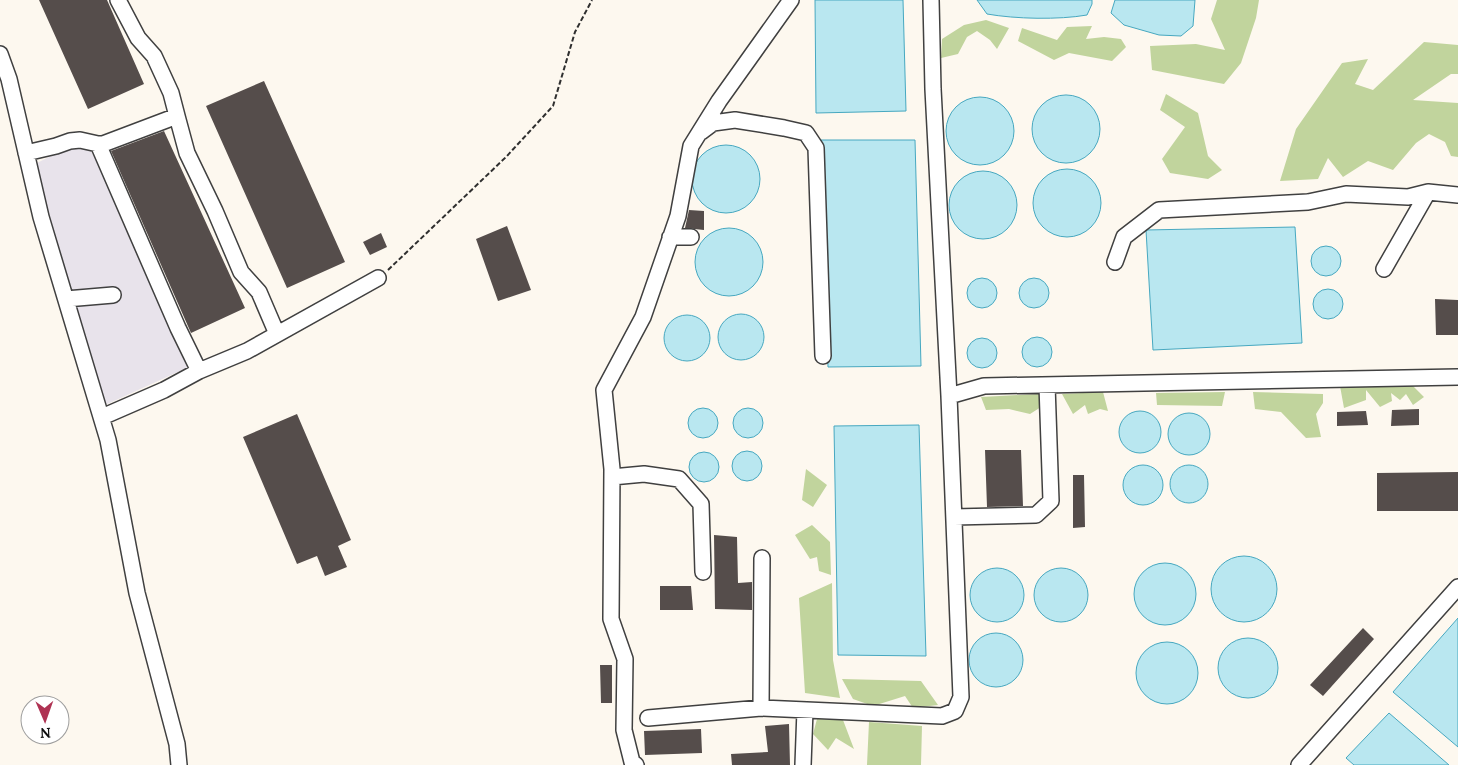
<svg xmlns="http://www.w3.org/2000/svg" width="1458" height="765" viewBox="0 0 1458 765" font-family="Lora,serif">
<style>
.industrial{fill:#e8e3eb}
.forest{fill:#c1d49d}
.water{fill:#b9e7f0;stroke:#47a8c0}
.building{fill:#554d4b}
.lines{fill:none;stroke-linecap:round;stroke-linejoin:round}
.minor-casing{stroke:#404040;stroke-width:18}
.path{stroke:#2f2f2f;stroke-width:2;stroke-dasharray:5 2.5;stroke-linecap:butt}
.minor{stroke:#fff;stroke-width:15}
</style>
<rect width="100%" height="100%" fill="#fdf8ef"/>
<path class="industrial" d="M73,145H88L124,215L191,366L103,406L33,165Z"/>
<path class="forest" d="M1217,0H1259L1256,18L1241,63L1224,84L1152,70L1150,46L1196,44L1225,50L1211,19Z
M986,20L1009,28L997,49L990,40L977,31L967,37L958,54L941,58L942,39L964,25Z
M1092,26L1086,39L1104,37L1121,39L1126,47L1112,61L1069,53L1054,60L1018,41L1022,28L1057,40L1067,27Z
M1424,42L1458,45V74H1451L1413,100L1458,103V157L1451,156L1445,142L1429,134L1416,143L1393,170L1368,161L1343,177L1328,158L1318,179L1280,181L1296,129L1342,63L1368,59L1355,84L1373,90Z
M1166,94L1198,113L1208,156L1222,170L1208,179L1170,173L1162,159L1185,127L1160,110Z
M1340,386H1413L1424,397L1413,405L1406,394L1400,400L1391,393L1392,401L1380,407L1366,390V400L1344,408Z
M1103,392L1108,411L1100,409L1088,414L1085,405L1073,414L1062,394Z
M1225,392L1222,406L1157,405L1156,393Z
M1253,392L1323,394V403L1316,414L1321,437L1306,438L1281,412L1255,409Z
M1039,394L1041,407L1030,414L1009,409L986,410L981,397Z
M806,469L827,485L813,507L802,500Z
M812,525L830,542L831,575L819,571L817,557L810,559L795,535Z
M832,583L833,660L840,698L805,693L799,598Z
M842,679L921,681L938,705L913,708L905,696L873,706L853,699Z
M817,719L843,720L854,749L836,738L828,750L813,734Z
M869,722L922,726L921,765H867Z"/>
<path class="water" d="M815,0H903L906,111L816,113Z
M977,0H1092V4L1087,15C1059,20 1015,19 987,14Z
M1115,0H1195L1193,26L1181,36L1159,35L1124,25L1111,13Z
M1032 129a34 34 0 1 1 68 0a34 34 0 1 1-68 0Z
M946 131a34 34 0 1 1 68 0a34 34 0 1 1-68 0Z
M821,140H915L921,366L828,367Z
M692 179a34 34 0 1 1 68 0a34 34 0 1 1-68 0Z
M1033 203a34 34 0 1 1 68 0a34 34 0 1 1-68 0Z
M949 205a34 34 0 1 1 68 0a34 34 0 1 1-68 0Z
M1295,227L1302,343L1153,350L1146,230Z
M695 262a34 34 0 1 1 68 0a34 34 0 1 1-68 0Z
M1311 261a15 15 0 1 1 30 0a15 15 0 1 1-30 0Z
M967 293a15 15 0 1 1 30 0a15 15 0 1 1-30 0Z
M1019 293a15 15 0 1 1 30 0a15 15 0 1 1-30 0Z
M1313 304a15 15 0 1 1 30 0a15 15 0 1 1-30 0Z
M718 337a23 23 0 1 1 46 0a23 23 0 1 1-46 0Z
M664 338a23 23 0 1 1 46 0a23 23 0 1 1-46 0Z
M1022 352a15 15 0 1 1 30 0a15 15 0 1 1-30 0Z
M967 353a15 15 0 1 1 30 0a15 15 0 1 1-30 0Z
M733 423a15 15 0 1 1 30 0a15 15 0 1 1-30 0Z
M688 423a15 15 0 1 1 30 0a15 15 0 1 1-30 0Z
M1119 432a21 21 0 1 1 42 0a21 21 0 1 1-42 0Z
M1168 434a21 21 0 1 1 42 0a21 21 0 1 1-42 0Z
M919,425L926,656L838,655L834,426Z
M732 466a15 15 0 1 1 30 0a15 15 0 1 1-30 0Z
M689 467a15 15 0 1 1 30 0a15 15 0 1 1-30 0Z
M1123 485a20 20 0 1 1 40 0a20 20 0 1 1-40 0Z
M1170 484a19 19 0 1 1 38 0a19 19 0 1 1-38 0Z
M1211 589a33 33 0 1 1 66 0a33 33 0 1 1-66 0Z
M1134 594a31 31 0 1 1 62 0a31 31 0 1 1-62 0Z
M970 595a27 27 0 1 1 54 0a27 27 0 1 1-54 0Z
M1034 595a27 27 0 1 1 54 0a27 27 0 1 1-54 0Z
M1458,618V747L1393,692Z
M969 660a27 27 0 1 1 54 0a27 27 0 1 1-54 0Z
M1218 668a30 30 0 1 1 60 0a30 30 0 1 1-60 0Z
M1136 673a31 31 0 1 1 62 0a31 31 0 1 1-62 0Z
M1389,713L1449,765H1354L1346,758Z"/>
<path class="building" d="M39,0H107L144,84L88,109Z
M264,81L345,262L287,288L206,106Z
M164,131L245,308L191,333L111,151Z
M689,210L704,211V230L685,228Z
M507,226L531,290L498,301L476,239Z
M381,233L387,247L370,255L363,242Z
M1435,299L1458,300V335H1436Z
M1419,409V425L1391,426L1392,410Z
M1366,411L1368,425L1337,426V412Z
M297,414L351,540L338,546L347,567L325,576L317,556L297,564L243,437Z
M985,450H1021L1023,506L987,507Z
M1458,472V511H1377V473Z
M1073,475H1084L1085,527L1073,528Z
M714,535L737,537L738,583L752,582V610L715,609Z
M660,586H691L693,610H660Z
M1363,628L1374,639L1323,696L1310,685Z
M600,665H612V703H601Z
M789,724L790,765H732L731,754L768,752L765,726Z
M701,729L702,753L645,755L644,731Z"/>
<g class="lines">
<defs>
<path id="minor" d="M118,0L138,38L154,56L171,93L177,116
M931,0L933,89L949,396
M0,54L9,79L41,217L108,440L137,593L177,744L179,765
M701,132L713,123L735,120L784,128L806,133L816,148L823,356
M98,144H103L177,116L187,153L215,211L241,272L259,292L277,334
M26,153L56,146L70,141L80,140L98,144L178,328L199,371
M670,237H691
M1115,262L1124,237L1159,210L1308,202L1346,194L1408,197L1428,192L1458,195
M1384,269L1428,192
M66,299L113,295
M102,417L164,390L199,371L247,351L378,278
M612,477L644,474L679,479L701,504L703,572
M954,517L1036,515L1051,501L1047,385
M761,708L762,558
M648,718L761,708L942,716L955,711L961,697L949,396L984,386L1458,377
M636,765L632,762L624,730L625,659L611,619L612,469L604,390L643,317L678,216L691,146L719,101L791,0
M803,765L805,710
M1299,765L1458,587"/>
</defs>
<use href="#minor" class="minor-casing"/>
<path class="path" d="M388,270L506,157L553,106L575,32L592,0"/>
<use href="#minor" class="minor"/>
</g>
<g transform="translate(45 720) rotate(178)"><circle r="24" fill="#ffffff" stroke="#9e9e9e"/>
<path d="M0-4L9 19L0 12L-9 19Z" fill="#af3353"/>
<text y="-8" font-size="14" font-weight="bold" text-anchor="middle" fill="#0d0d0d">N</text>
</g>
</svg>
